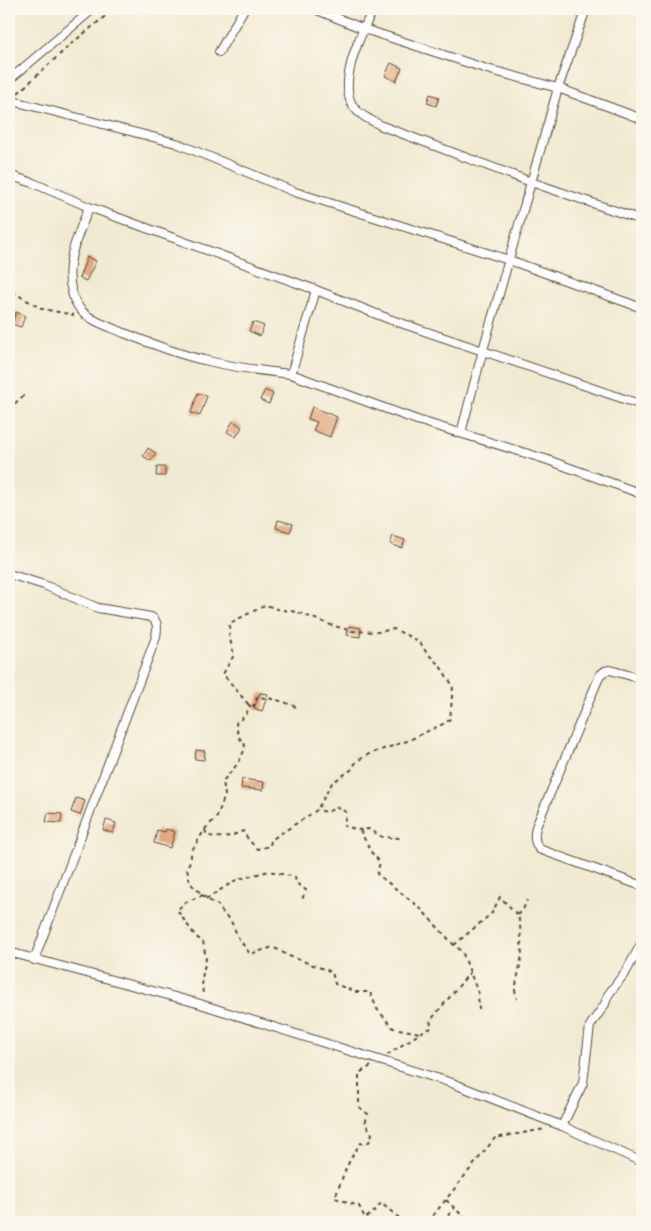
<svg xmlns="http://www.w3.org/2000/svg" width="651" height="1231" viewBox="0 0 651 1231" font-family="Pangolin,sans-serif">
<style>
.building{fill:#e4a97f}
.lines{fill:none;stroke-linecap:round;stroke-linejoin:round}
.street-casing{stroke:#564739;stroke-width:10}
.path{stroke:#564739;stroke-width:2;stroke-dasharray:4 4;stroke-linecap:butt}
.street{stroke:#fff;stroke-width:8}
</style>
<rect width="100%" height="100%" fill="#fbf7ec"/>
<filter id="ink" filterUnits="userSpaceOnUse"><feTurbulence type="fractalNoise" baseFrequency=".02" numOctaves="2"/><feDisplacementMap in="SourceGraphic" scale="10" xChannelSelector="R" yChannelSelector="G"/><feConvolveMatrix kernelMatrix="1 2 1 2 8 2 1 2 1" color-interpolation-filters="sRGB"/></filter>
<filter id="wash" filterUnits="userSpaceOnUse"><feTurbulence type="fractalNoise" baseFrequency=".0096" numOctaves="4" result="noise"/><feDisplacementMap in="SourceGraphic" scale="20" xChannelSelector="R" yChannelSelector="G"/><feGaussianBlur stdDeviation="1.12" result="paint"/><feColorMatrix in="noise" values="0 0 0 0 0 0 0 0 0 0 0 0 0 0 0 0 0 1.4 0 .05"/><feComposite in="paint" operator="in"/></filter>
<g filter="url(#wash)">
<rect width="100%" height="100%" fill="#f1ead2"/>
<g id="blocks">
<path class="building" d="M391,63L402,68L396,81L385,76Z
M430,94L439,97L436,106L427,103Z
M87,257L96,261L86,281L79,278Z
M16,312L25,316L21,327L12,324Z
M253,322L264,326L260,336L249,331Z
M265,390L273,394L269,404L260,400Z
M198,393L207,396L200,416L191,413Z
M312,407L337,417L330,437L313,430L317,422L308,419Z
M233,421L242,427L236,437L227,432Z
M148,448L156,453L151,461L143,456Z
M157,467H165V476H156Z
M278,520L293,524L290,532L276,528Z
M393,536L405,540L402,548L390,544Z
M349,626L361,628L360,637L347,635Z
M260,693L268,694L262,711L254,708Z
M196,750L205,751L204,760L195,759Z
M242,779L264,782L263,790L241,788Z
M76,798L85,801L80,815L71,812Z
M48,813L62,814L61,823L46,822Z
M106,820L116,823L113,833L103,830Z
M166,829L175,832L170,848L154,843L157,830L165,832Z"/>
</g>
</g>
<g filter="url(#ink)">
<use href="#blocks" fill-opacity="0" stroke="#564739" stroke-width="1"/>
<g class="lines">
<defs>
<path id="street" d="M315,9L364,29L487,69L558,88L642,119
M373,9C362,32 337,82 353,106C360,116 371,120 382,126L531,182L642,220
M219,52L244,9
M9,80L93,9
M9,100L176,143L295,192L509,260L642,308
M9,175L33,183L89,207
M316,290L291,374L417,420L545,459L642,494
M291,374C262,371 232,367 204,360C176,354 150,343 124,333C111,327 90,321 80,309C77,305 73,297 72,292C63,263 79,234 89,207L316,290L389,319L642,405
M461,433L483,350L558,88L586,9
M9,574L44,585L98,608L151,617C159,622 157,629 156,637L34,960
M642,679L610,670L605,671L600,675L536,827C534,836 534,841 539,849L642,886
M9,952L197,1003L452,1083L562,1126L642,1162
M562,1126L583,1083L590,1026L605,1004L608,995L627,970L642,942"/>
</defs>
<use href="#street" class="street-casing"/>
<path class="path" d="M18,93L71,44L114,9
M9,285L11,291L42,309L74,315
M9,409L24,395
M248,704L250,706L245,716L236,723L238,736L245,745C243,760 233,769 223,781L225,795L217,817L205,829L191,852V859L187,868L190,883L208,900L218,905L225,916L230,919L239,939L250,954L273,947L289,956L332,972L335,984L356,992H370L377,1009L393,1028L420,1033
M296,707C284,701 271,698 257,697L254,706L248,704L223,674L234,655L229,635L230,623L266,605L277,609L297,612L331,625L352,631L378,632L394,629L420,642L426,652L440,666L453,686L450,719L445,723L407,741L369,754L357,761L351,770L332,783L317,810
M205,830L207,835C220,840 231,836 243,831L248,839L257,849L270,846L271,840L317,810L328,812L336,807L346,812L344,826L360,830L369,829L382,837L401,838
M360,830L371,852L380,862L377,874L419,907L454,945L462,951L478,993L479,1010
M203,895L186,902L177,910L196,937L203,941L206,959L202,978L203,996
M206,899L236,880L269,871L295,877L296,883L306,890L301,902
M518,915L523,910L527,900
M454,945L492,913L500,897L518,915L520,925L522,955L515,990L517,999
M387,1055L425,1030L432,1028L430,1021L471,971
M371,1066L359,1073V1107L368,1114L365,1123L372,1134L369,1142L361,1143C348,1159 342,1179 335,1198L359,1206L365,1218L372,1214L381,1203L404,1222
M446,1200L469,1222
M428,1222L495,1138L545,1129
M443,1222L454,1208"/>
<use href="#street" class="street"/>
</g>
</g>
<rect width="651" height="1231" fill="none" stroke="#fbf7ec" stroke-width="30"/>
</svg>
